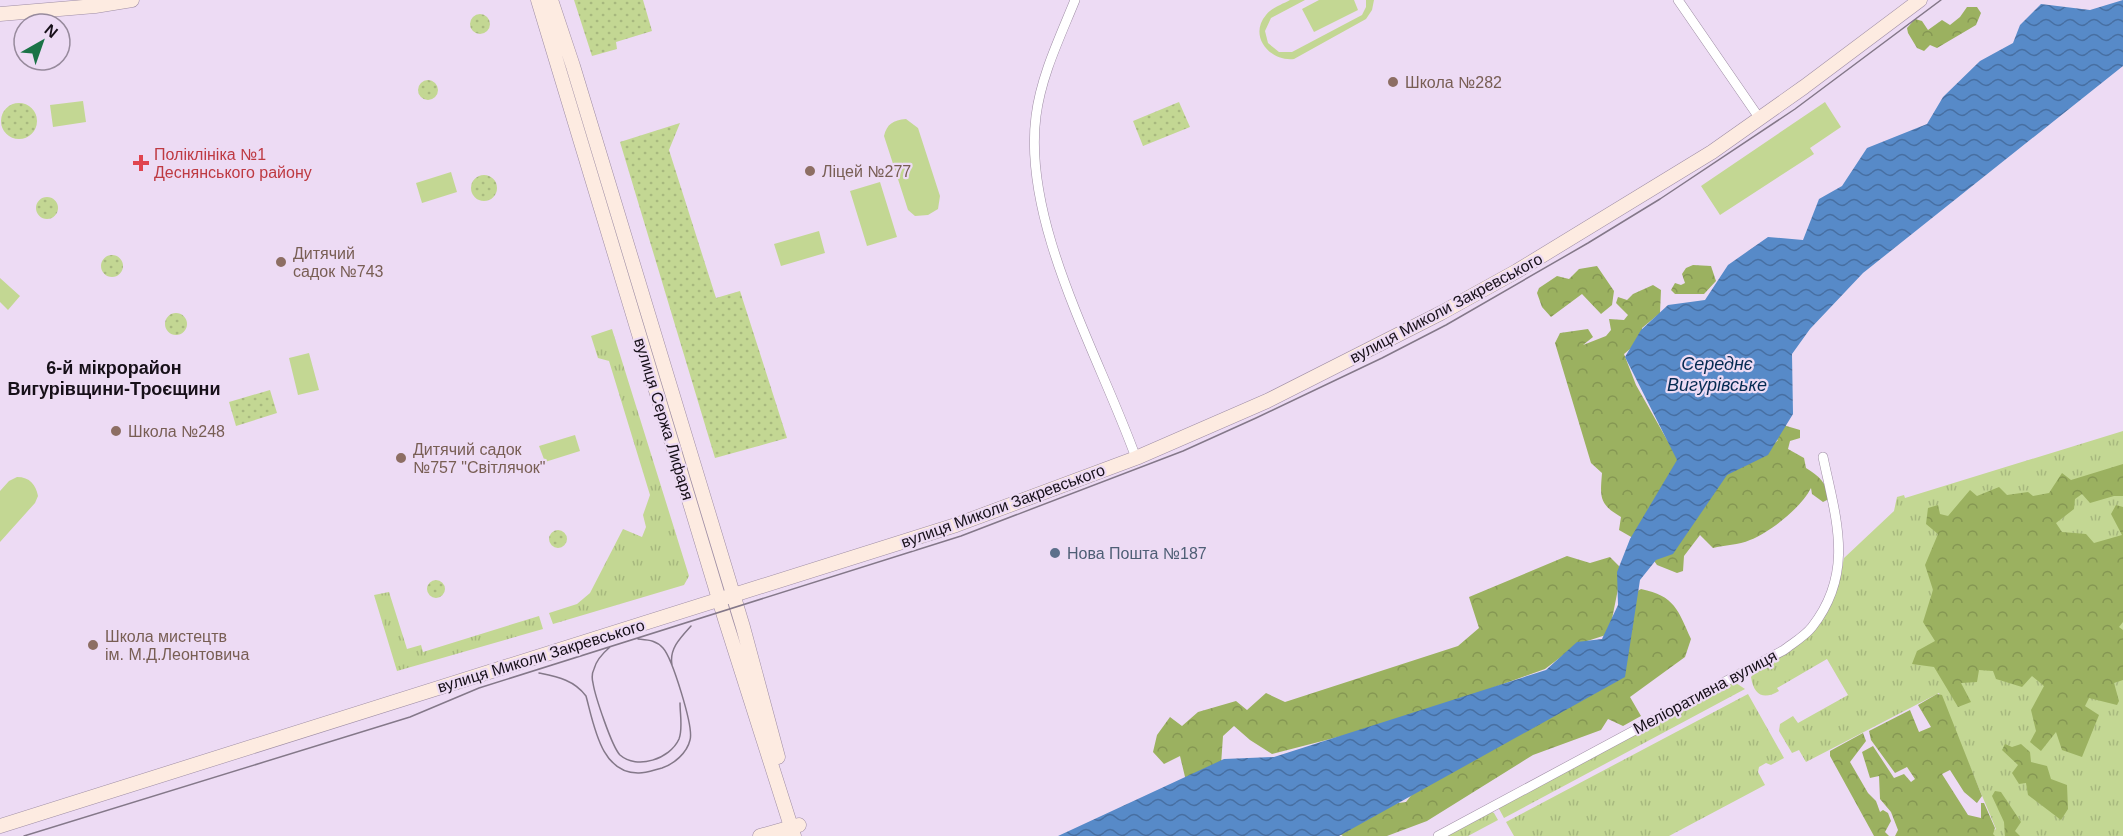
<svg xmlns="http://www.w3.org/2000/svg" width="2123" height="836" viewBox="0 0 2123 836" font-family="Arial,sans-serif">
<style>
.grass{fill:url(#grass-tufts)}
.forest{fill:url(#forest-crowns)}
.park{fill:url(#park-dots)}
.pitch{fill:#c3d793}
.water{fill:url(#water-waves)}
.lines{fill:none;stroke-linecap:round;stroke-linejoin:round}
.street-casing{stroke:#9e8da4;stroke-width:10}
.secondary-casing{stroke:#9e8da4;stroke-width:15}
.street{stroke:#fff;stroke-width:9}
.secondary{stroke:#fdebe1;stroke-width:14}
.tram{stroke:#847889;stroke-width:1.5}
.education-dot{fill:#8d6e63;stroke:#eddbf4;stroke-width:2}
.health-dot{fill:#e0444e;stroke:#eddbf4;stroke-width:2}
.service-dot{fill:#5c6f8a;stroke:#eddbf4;stroke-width:2}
.labels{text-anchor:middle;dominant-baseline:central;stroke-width:4.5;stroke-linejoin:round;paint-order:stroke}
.education-label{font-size:16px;fill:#785e54;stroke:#eddbf4;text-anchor:start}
.health-label{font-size:16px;fill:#be3a42;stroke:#eddbf4;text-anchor:start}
.street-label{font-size:16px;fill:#171019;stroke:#eddbf4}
.service-label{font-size:16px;fill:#4e5e75;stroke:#eddbf4;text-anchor:start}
.water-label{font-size:18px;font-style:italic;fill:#042a51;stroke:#eddbf4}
.neighbourhood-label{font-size:18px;font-weight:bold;fill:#171019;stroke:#eddbf4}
</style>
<defs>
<pattern id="grass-tufts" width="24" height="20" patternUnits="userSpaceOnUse" patternTransform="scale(1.5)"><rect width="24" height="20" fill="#c3d793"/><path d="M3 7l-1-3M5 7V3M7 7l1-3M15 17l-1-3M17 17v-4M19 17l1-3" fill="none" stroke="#a7b87e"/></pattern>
<pattern id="forest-crowns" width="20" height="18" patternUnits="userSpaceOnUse" patternTransform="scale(1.5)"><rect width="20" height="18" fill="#9bb160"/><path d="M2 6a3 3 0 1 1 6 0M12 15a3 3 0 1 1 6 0" fill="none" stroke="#859753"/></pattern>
<pattern id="park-dots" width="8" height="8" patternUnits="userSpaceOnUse" patternTransform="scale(1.5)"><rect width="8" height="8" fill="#c3d793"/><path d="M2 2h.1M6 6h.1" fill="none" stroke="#a7b87e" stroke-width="1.8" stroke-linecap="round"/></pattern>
<pattern id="water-waves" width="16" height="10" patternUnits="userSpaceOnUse" patternTransform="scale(1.5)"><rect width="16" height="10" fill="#578ac8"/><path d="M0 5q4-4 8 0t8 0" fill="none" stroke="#476fa2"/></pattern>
</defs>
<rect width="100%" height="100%" fill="#eddbf4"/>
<path class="grass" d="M612,329L689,576L684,585L553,624L549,613L577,604L590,593L623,529L642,537L646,527L643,515L650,495L609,361L598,358L591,336Z
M2123,431V836H1985L1996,829L1939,693L1806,762L1799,750L1792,753L1779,731L1780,724L1793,716L1798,723L1848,695L1827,659L1777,688L1779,691C1764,700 1754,696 1751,677L1757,669L1815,630L1827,612L1837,590L1844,558L1894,511L1897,497L1904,495L1905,498Z
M389,592L407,649L421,645L423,652L539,616L543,629L397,671L374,595Z
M1736,683L1745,689L1504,818L1498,807L1730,684Z
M1748,694L1784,758L1771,765L1766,763L1759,767L1758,772L1765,785L1669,836H1514L1506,822Z
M1490,811L1494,813L1498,820L1468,836H1442Z"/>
<path class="forest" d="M1967,7H1977L1981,13L1976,25L1937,48L1930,45L1924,51L1917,48L1908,33L1907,28L1915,19L1922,21L1928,30L1942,20L1950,25L1960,17Z
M1693,265L1711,266L1716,281L1704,294H1675L1671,290L1675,283L1681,285L1685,283L1682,274L1686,268Z
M1597,266L1614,291L1612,305L1601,314L1582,294L1551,317L1542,307L1537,293L1539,288L1557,276L1569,279L1579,269Z
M1653,285L1661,290L1660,313L1642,328V339L1624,354L1636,385L1679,461L1633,538L1619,530L1621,517C1599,504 1600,498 1602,473L1591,463L1555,343L1560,333L1588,329L1593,337L1583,345L1606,336L1611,330L1609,319L1624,320L1628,315L1616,303L1618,297L1627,300L1633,294Z
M1776,423L1800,430V438L1790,441L1788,449L1804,458L1806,468C1819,476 1827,483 1829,499L1823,502L1812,494L1811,488C1801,508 1770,532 1750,540C1739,545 1724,545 1713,548L1700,535L1684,556L1683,571L1677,573L1657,565L1652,558L1700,488L1770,448L1778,440L1768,436Z
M2123,464V496H2114L2090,503L2082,494L2075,499L2074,509L2056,523L2062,532L2086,534L2094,543L2122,535L2111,514L2116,505L2123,507V622L2119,627L2123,630V680L2114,683L2119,701L2117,705L2089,698L2085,706L2099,715L2082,757L2062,750L2056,732L2041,751L2030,742L2036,731L2031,710L2044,686L2032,676L2022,687L1996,679L1993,671L1979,670L1977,682L1961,683L1971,702L1958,707L1934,667L1912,664L1917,651L1935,641L1923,622L1933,590L1925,565L1938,534L1926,524L1928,508L1938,505L1940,514L1948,516L1970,490L1977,496L1999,487L2007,495L2028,492L2033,496L2049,493L2062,473L2071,480Z
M1567,556L1590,563L1610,557L1622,569L1609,634L1578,644L1545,669L1404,720L1272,754L1250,740L1234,726L1223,736L1221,765L1186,781L1180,756L1164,764L1153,752L1157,735L1170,717L1182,726L1198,712L1236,701L1247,710L1266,693L1285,702L1458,646L1479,628L1469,597Z
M1641,589C1675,596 1678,610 1691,639L1685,657L1630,697L1641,716L1623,726L1608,719L1601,730L1533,755L1427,821L1387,836H1343L1338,833L1355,809L1406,802L1428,774L1569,698L1636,592Z
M1937,694L1942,695L1982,796L1977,803L1964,792L1950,770L1942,774L1968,815L1981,818V803H1984L1995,828L1993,834L1995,836H1895L1898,830L1891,812L1880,799L1879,776L1870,778L1862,752L1873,746L1894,778L1904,774L1911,782L1915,779L1907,767L1895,773L1871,740L1869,731L1910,710L1919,732L1931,727L1918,705Z
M1863,733L1866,741L1850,762L1868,793L1876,801L1880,812L1883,810L1888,813L1891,821L1885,832L1889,836H1874L1830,756V751Z
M2005,744L2012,747L2021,744L2030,752L2031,762L2047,766L2051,779L2067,785L2068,809L2061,820L2028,795L2026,783L2019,784L2012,773L2018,765L2002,750Z
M1995,791L2001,792L2021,822L2015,831L2020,836H2005L2004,822L1992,796Z"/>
<path class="park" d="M574,0H643L652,31L616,42L617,49L592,56Z
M470 24a10 10 0 1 1 20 0a10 10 0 1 1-20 0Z
M418 90a10 10 0 1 1 20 0a10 10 0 1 1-20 0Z
M1179,102L1190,127L1143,146L1133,121Z
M1 121a18 18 0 1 1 36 0a18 18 0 1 1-36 0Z
M680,123L669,150L716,298L740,291L787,438L715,458L620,142Z
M471 188a13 13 0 1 1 26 0a13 13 0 1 1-26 0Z
M36 208a11 11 0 1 1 22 0a11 11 0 1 1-22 0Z
M101 266a11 11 0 1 1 22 0a11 11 0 1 1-22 0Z
M165 324a11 11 0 1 1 22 0a11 11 0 1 1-22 0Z
M270,390L277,413L236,426L229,402Z
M549 539a9 9 0 1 1 18 0a9 9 0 1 1-18 0Z
M427 589a9 9 0 1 1 18 0a9 9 0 1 1-18 0Z"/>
<path class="pitch" d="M1290,0H1305L1271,18L1265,31L1268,43L1279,52H1292L1362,15L1366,7V0H1374L1372,10L1366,19L1294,59C1270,62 1248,36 1266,15C1271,8 1283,4 1290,0Z
M1319,0H1354L1358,10L1314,32L1302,9Z
M83,101L86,122L53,127L50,105Z
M1825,102L1841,127L1810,148L1814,154L1720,215L1701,186Z
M906,119L918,128L940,196L938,209L928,215L915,216L908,210L884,136C887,124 893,120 906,119Z
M451,172L457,192L422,203L416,183Z
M880,182L897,237L867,246L850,191Z
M819,231L825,253L781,266L774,244Z
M0,278L20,296L8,310L0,302Z
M309,353L319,390L298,395L289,358Z
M575,435L580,451L545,462L539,446Z
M17,477C30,477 36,485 38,496L35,503L0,542V491L9,481Z"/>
<path class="water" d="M2123,0V66L1863,273L1810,329L1792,354L1793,414L1768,455L1727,475L1673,554L1656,560L1640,580L1625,677L1339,836H1058L1224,759L1274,757L1546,670L1577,642L1602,639L1618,605L1617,572L1630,539L1677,460L1625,357L1641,330L1668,305L1705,300L1728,265L1768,237L1803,240L1819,199L1842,186L1867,148L1927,124L1943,97L1980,61L2013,43L2020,25L2041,4L2090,10Z"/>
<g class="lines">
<defs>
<path id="street" d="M1075,0C1060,37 1041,76 1036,116C1022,224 1100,357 1136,458
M1678,0L1760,119
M1438,836L1784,650C1793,643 1805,636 1812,627C1855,572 1836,519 1823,457"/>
<path id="secondary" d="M538,0L725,619L794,836
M551,0L573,66L743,627L778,757
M0,14L95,6L132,0
M0,826L956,525L1136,458L1267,401L1441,313L1517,271L1712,152L1804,87L1920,0
M760,836L799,825"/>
</defs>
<use href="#street" class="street-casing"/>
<use href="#secondary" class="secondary-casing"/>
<use href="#street" class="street"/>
<use href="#secondary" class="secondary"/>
<path class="tram" d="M610,647C603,653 596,661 594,669C592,673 592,679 593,683C595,696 612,747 620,755C637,770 670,759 679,739C683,729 680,714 680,703
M672,665C669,649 680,638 691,626
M539,673C558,677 574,680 586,696C594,725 601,774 639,773C646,773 654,770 662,768C674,764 687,753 690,740C694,727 672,658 663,648C656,640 648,640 638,639
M24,836L410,717L479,688L961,536L1183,451L1256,418L1382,358L1446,325L1588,243L1660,199L1795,109L1941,0"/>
</g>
<g class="education-dot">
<circle cx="1393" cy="82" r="6"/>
<circle cx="810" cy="171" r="6"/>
<circle cx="281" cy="262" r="6"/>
<circle cx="116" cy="431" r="6"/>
<circle cx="401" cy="458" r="6"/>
<circle cx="93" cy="645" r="6"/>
</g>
<path class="health-dot" d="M138 154h6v6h6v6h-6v6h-6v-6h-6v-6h6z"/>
<circle class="service-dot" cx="1055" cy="553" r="6"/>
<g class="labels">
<g class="education-label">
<text x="1405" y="82">Школа №282</text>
<text x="822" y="171">Ліцей №277</text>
<text x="293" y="253">Дитячий<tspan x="293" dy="18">садок №743</tspan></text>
<text x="128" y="431">Школа №248</text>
<text x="413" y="449">Дитячий садок<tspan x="413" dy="18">№757 "Світлячок"</tspan></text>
<text x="105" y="636">Школа мистецтв<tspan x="105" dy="18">ім. М.Д.Леонтовича</tspan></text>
</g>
<g class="health-label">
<text x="154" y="154">Поліклініка №1<tspan x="154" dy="18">Деснянського району</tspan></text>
</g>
<g class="street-label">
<text transform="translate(1446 308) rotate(-28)">вулиця Миколи Закревського</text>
<text transform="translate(664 419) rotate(73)">вулиця Сержа Лифаря</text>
<text transform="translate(1003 506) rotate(-20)">вулиця Миколи Закревського</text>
<text transform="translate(541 656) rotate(-17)">вулиця Миколи Закревського</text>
<text transform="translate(1705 692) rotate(-28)">Меліоративна вулиця</text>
</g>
<g class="service-label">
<text x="1067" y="553">Нова Пошта №187</text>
</g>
<g class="water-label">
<text x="1717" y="364">Середнє<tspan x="1717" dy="21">Вигурівське</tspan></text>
</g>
<g class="neighbourhood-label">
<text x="114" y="368">6-й мікрорайон<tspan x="114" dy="21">Вигурівщини-Троєщини</tspan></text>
</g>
</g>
<g transform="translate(42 42) rotate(40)"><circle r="28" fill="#eddbf4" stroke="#978a9c" stroke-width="1.5"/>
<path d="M0-4.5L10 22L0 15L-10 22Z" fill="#1a7346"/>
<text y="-9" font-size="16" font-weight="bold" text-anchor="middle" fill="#171019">N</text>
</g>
</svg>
